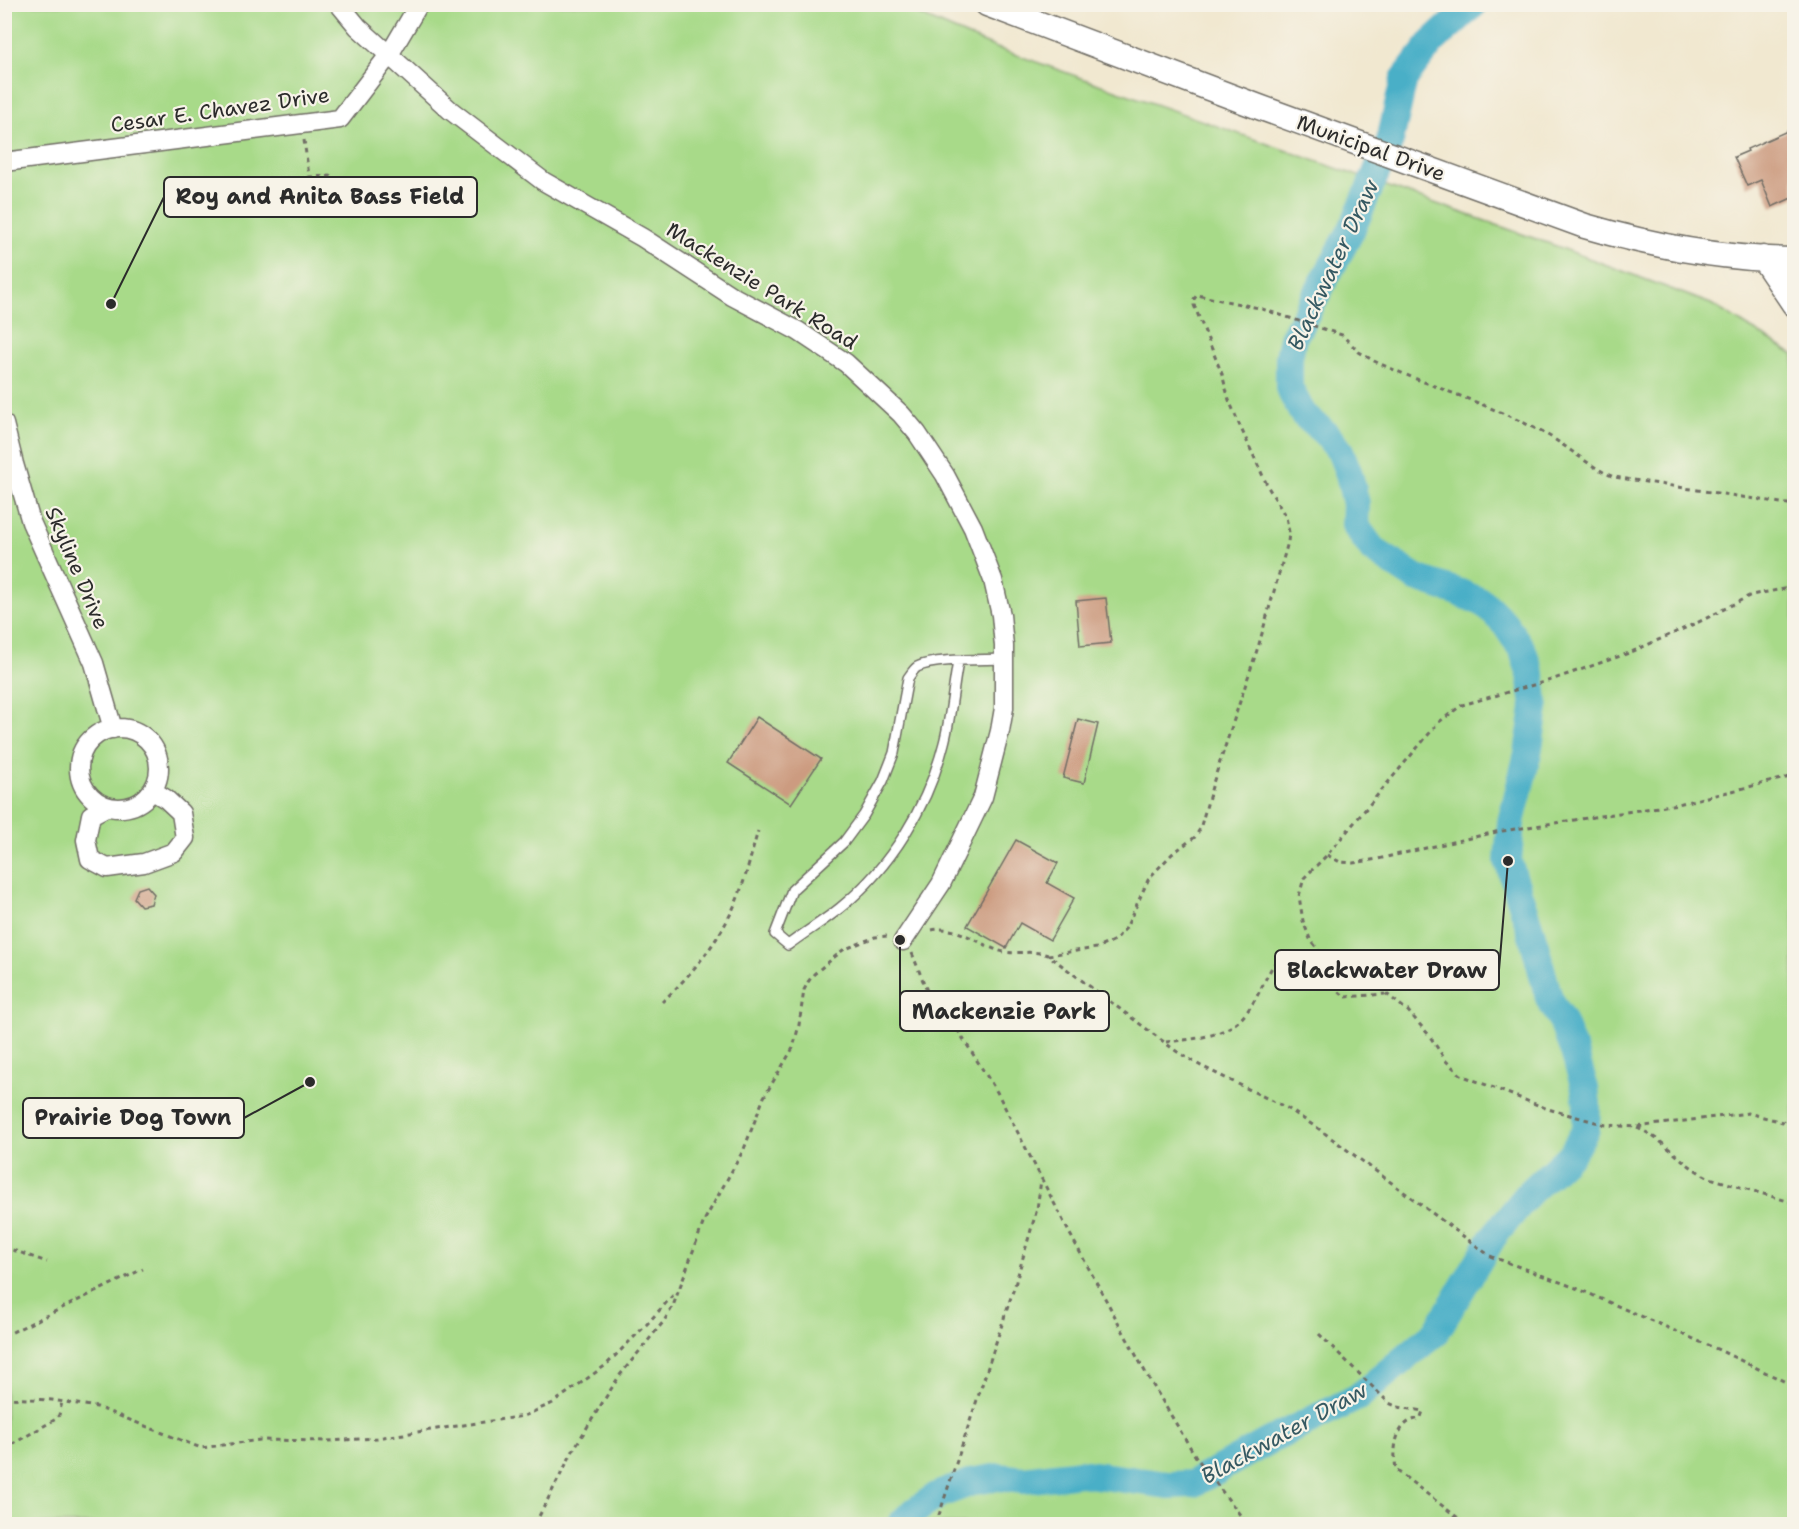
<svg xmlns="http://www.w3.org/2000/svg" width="1799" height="1529" viewBox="0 0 1799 1529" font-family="'Shantell Sans',sans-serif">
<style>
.green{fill:#a8da89;stroke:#6a825a;stroke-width:1.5}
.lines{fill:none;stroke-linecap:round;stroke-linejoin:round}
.river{stroke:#48afc7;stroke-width:28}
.building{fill:#cc9b80}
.lane-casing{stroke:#706d65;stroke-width:12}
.street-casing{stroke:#706d65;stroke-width:21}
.secondary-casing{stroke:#706d65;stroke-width:27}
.path{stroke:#706d65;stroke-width:3;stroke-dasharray:4.5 4.5;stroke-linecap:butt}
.lane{stroke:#fff;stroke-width:9}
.street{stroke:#fff;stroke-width:18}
.secondary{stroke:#fff;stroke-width:24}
.labels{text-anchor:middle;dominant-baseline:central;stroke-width:4.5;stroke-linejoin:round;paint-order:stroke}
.street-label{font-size:21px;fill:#2b2b2b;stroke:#f7f3e8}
.water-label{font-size:22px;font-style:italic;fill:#355962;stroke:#f7f3e8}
.leader{fill:none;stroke:#2b2b2b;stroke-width:2}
.callout-dot{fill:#2b2b2b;stroke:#f7f3e8;stroke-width:2}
.callout{fill:#f7f3e8;stroke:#2b2b2b;stroke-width:2}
.callout-label{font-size:22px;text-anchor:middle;font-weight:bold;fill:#2b2b2b}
</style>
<rect width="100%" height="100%" fill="#f7f3e8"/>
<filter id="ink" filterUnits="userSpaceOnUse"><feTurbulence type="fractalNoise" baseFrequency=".0167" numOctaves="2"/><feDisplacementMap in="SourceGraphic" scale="12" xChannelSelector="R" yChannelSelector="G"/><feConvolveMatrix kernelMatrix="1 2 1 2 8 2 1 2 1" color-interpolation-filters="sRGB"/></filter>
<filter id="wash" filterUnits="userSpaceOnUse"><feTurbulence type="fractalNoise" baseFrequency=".008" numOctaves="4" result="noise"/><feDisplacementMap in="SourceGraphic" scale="24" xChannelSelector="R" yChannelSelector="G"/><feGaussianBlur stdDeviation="1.35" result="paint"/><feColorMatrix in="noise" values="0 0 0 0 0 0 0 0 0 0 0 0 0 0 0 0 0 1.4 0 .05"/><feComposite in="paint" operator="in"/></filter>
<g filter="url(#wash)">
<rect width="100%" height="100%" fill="#f1e8d0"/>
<path class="green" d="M5,5H896L994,47L1556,246L1711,304L1794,355V1524H5Z"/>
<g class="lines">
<path class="river" d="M901,1524L912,1513L938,1495L975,1481L999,1477L1023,1480L1080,1473L1168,1485L1192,1484L1269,1441L1358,1397L1436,1332L1493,1237L1529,1193L1572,1153L1586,1129L1587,1104L1585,1088L1574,1052L1562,1021L1549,998L1533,938L1508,861L1511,822L1528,753L1535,708L1531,675L1523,651L1505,624L1484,603L1458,592L1416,578L1373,550L1355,525L1356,504L1349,474L1340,451L1325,433L1303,414L1289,388V357L1293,338L1351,231L1390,141L1404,79L1433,41L1474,4"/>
</g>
<g id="blocks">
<path class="building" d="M1794,128V197L1772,207L1761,180L1747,186L1734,157L1748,151L1747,149Z
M1106,598L1111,643L1080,646L1076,601Z
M757,717L821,759L791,804L728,763Z
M1078,719L1098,724L1084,783L1063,778Z
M1016,840L1058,863L1047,883L1074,898L1050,940L1020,923L1006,948L967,926Z
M147,886L154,894L151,904L141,906L134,898L138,889Z"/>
</g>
</g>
<g filter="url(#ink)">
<use href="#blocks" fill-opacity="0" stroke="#706d65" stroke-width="1.5"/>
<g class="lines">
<defs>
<path id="lane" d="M958,662C953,688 951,717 944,743C928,806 891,867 840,908C824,921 805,932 788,945L775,934L792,890L844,842L864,815L883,781L894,753L908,678C911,674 913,670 917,667C934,658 983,660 1004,659"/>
<path id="street" d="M339,4L358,27L450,110L543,181L643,238L732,296L798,331L846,363L901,414L917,433L945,475L973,528L993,580L1001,615L1004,646V708L1000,731L983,797L941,884L903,941
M4,162L340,119L389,55L419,4
M4,424L14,464L31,522L94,663L113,729
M79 768a40 40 0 1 1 80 0a40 40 0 1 1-80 0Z
M106,807L91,815L86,840L90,859L107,868L144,863L174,852L185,838L181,813L166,799L153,791"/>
<path id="secondary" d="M987,4L1259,107L1585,226C1653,246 1723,259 1794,260
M1763,258L1794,304"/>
</defs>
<use href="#lane" class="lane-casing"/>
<use href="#street" class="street-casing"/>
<use href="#secondary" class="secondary-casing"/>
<path class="path" d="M304,140L311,190
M309,177L332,176
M1794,587L1751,595L1703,620L1629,653L1551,680L1462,705L1439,722L1327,855L1304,878L1299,896L1303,921L1310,939L1323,956L1374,984L1408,1011L1429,1035L1446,1061L1461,1075L1471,1079L1548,1109L1606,1125L1636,1127L1748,1113L1794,1125
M1327,855L1340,862L1353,863L1378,859L1496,832L1678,804L1794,776
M932,930C957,925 975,942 997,950C1012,956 1031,949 1048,955L1176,1051L1201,1066L1287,1108L1319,1129L1490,1256L1576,1288L1719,1350L1794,1386
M912,953L927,991L937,1005L950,1018L997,1092L1070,1234L1148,1377L1196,1457L1247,1524
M1048,955L1097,948L1115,940L1126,928L1149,878L1172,854L1195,837L1200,829L1213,783L1259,644L1288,542L1289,532L1286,517L1268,487L1239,424L1229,400L1222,374L1194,305V299L1197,295L1259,308L1342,335L1359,352L1374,361C1428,386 1487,403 1540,431C1566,444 1587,466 1614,477L1794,505
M662,1002C695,971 726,933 741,889C748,870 752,851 758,831
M1166,1042C1194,1039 1228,1037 1246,1013C1258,998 1264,980 1274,964L1297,956H1323L1336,989L1345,997L1385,994
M1637,1128C1665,1139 1682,1166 1710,1178L1794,1203
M4,1247L47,1262
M1319,1334L1389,1403L1398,1407L1423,1411L1421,1417C1417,1419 1411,1420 1407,1423C1393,1434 1394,1455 1396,1470L1466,1524
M4,1336L143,1269
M4,1398L52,1400L97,1407L201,1448L260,1440L328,1441L377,1438L524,1416L553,1403L606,1365L647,1324L676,1292
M4,1449L56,1419L59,1415L62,1402
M535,1524L575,1447L599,1408L620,1375L664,1321L673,1306L704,1221L744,1149L764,1097L793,1048L799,1025L804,990L808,982L814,974L843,950L875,937L888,936
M936,1524L1015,1285L1037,1209L1041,1180"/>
<use href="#lane" class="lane"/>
<use href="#street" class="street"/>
<use href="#secondary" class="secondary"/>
</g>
</g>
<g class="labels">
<g class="street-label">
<text transform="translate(220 110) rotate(-8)">Cesar E. Chavez Drive</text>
<text transform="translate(1371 148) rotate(20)">Municipal Drive</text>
<text transform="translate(762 286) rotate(32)">Mackenzie Park Road</text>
<text transform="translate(77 568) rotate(67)">Skyline Drive</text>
</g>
<g class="water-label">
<text transform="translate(1333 265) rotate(-65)">Blackwater Draw</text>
<text transform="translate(1284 1433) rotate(-29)">Blackwater Draw</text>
</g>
</g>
<path class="leader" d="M111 304L164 197M1508 861L1499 970M900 940L900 1011M310 1082L244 1118"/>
<g class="callout-dot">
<circle cx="111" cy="304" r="6"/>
<circle cx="1508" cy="861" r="6"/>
<circle cx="900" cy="940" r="6"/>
<circle cx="310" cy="1082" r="6"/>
</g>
<g class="callout">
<rect x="164" y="177" width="313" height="40" rx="6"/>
<rect x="1275" y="950" width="224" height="40" rx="6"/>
<rect x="900" y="991" width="209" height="40" rx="6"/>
<rect x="23" y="1098" width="221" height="40" rx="6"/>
</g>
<g class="callout-label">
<text x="320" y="204">Roy and Anita Bass Field</text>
<text x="1387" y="978">Blackwater Draw</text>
<text x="1004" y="1019">Mackenzie Park</text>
<text x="133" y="1125">Prairie Dog Town</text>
</g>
<rect width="1799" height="1529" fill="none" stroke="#f7f3e8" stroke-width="24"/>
</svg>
